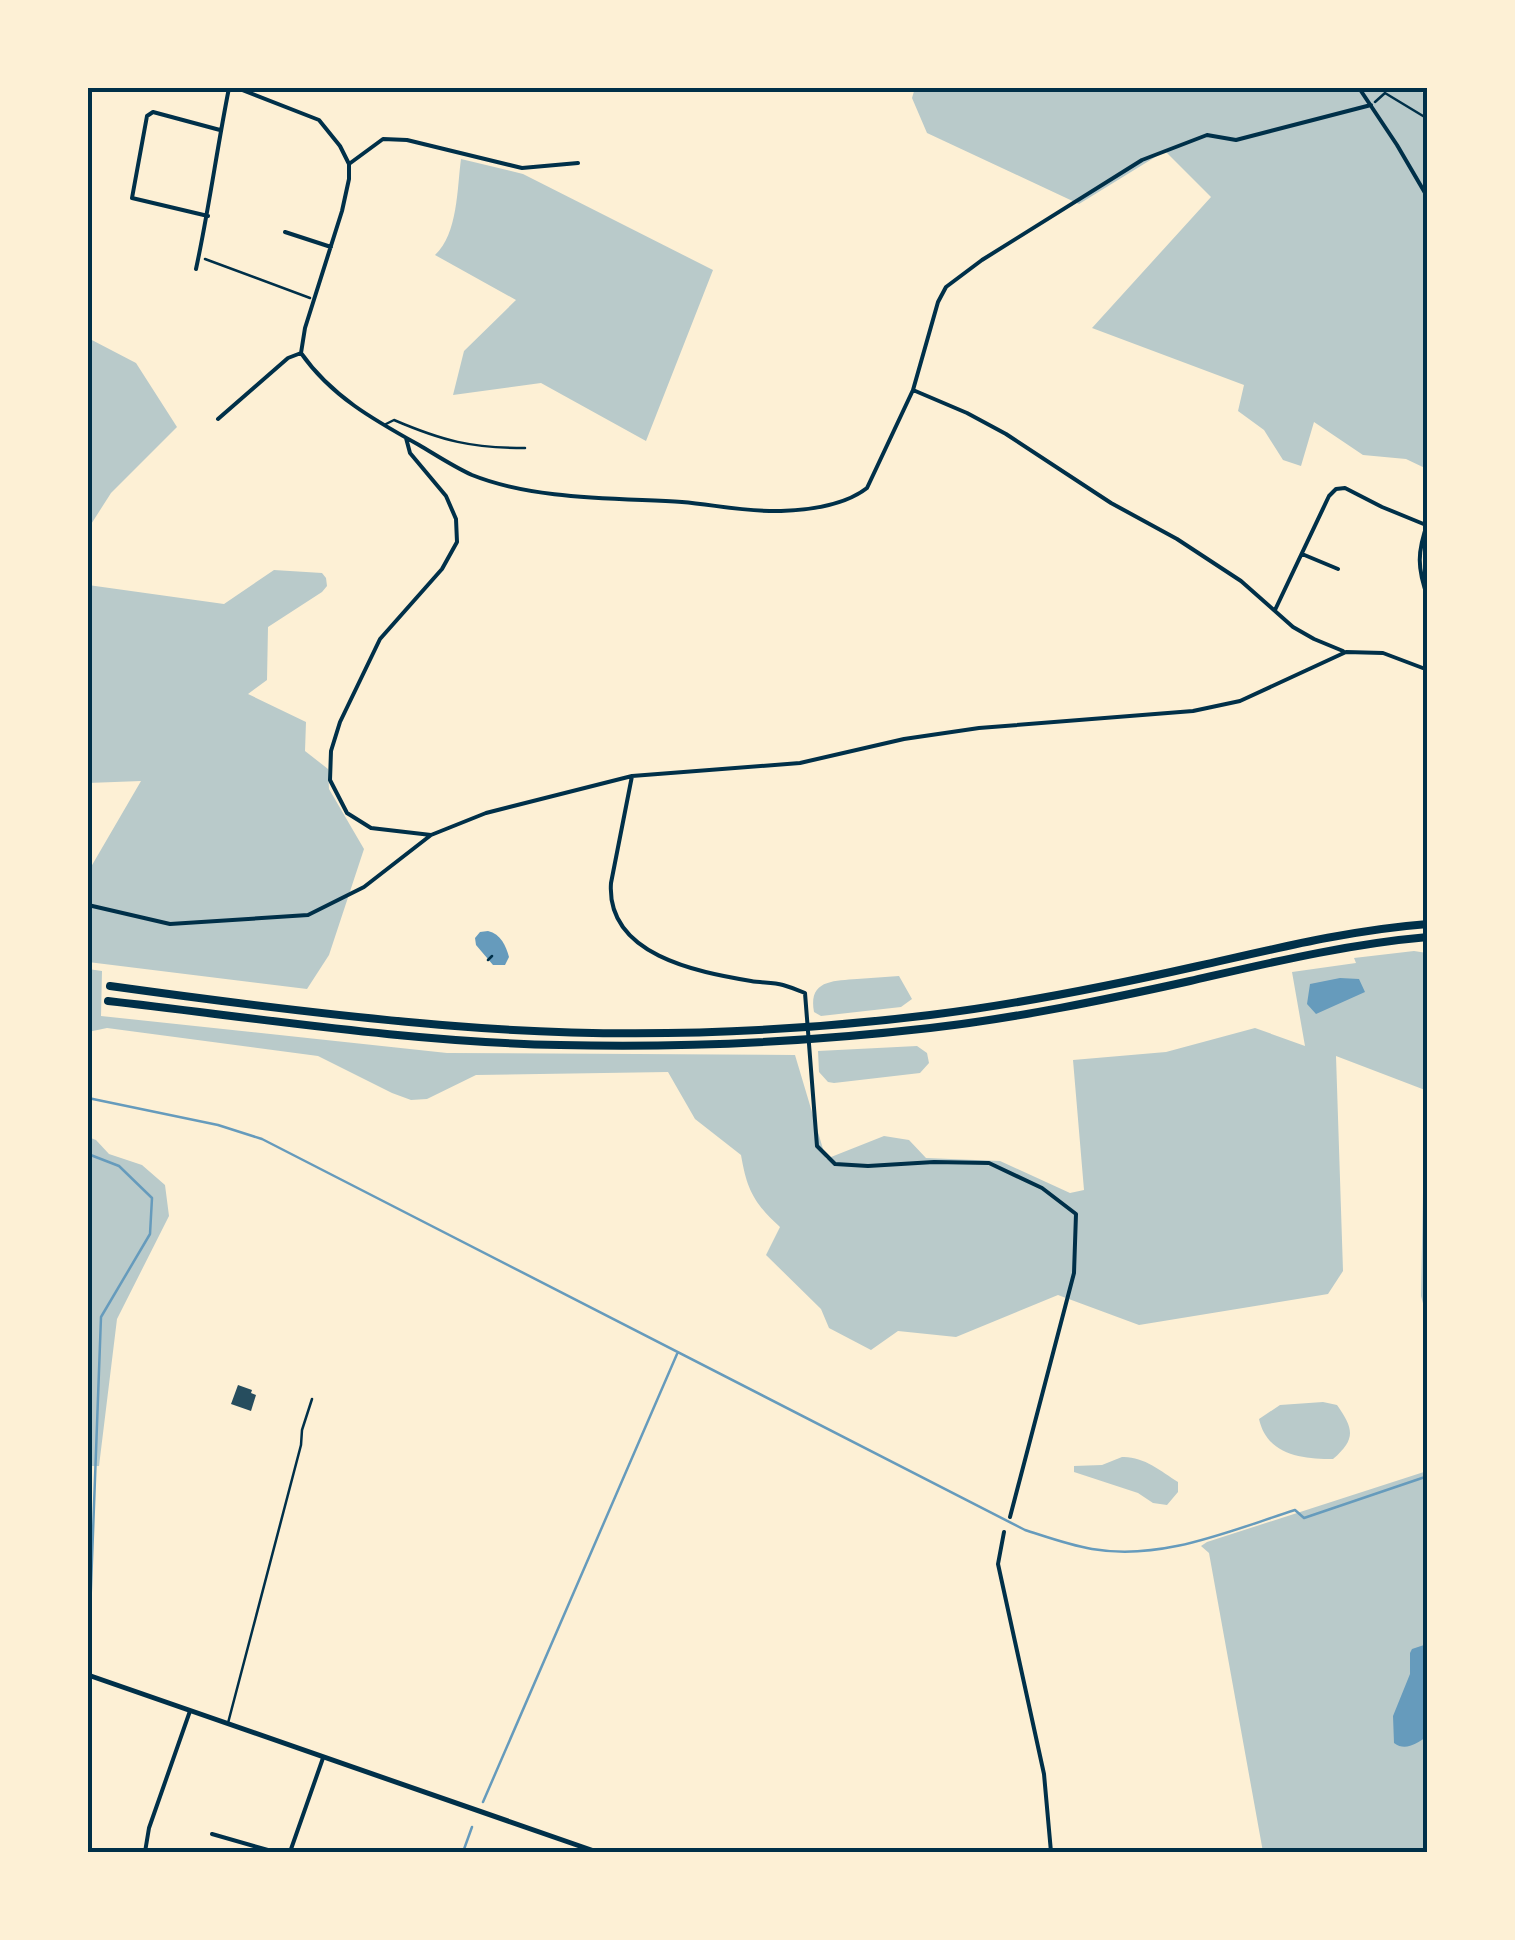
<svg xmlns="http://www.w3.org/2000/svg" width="1515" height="1940" viewBox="0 0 1515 1940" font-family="'Golos Text',sans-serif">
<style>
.green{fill:#b9caca}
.water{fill:#669bbc}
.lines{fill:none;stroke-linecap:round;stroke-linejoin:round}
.stream{stroke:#669bbc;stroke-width:2.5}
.building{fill:#264d5e}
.path{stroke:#003049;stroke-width:2.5}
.service{stroke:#003049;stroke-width:2.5}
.minor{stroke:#003049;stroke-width:4}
.secondary{stroke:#003049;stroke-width:5}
.motorway{stroke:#003049;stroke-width:8}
.neatline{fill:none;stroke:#003049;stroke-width:4}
</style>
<rect width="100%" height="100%" fill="#fdf0d5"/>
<path class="green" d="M915,88H1409L1427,94V469L1406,459L1363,455L1314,422L1301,466L1283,460L1264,430L1238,411L1244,385L1092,328L1211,197L1165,151L1079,204L927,133L912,98Z
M461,159L523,174L713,270L646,441L541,383L453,395L464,351L516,300L435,255C458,234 457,188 461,159Z
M88,338L136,363L177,427L111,493L88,529Z
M274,570L322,573L326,578L327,586L322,592L268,627L267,680L248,694L306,722L305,751L328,769L329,789L364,849L329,955L307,989L88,962V872L141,781L88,783V585L224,604Z
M1414,951L1427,953V1318L1421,1296L1425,1090L1336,1056L1343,1271L1328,1294L1139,1325L1058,1295L956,1337L898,1331L871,1350L829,1328L821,1309L766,1255L780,1227C754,1203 747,1190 741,1155L695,1119L668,1072L476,1075L427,1099L411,1100L392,1093L318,1056L107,1028L88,1032V969L102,971L101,1016L447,1053L795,1055L826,1159L884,1136L909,1140L926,1158L1000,1161L1070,1193L1084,1190L1073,1060L1166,1052L1255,1028L1305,1046L1292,972L1356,963L1354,958Z
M899,976L912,999L901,1007L821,1016L814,1012C808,980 833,981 857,979C871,978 885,977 899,976Z
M917,1046L927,1053L929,1063L920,1073L834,1083L828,1082L819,1072L818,1051Z
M88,1137L96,1140L109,1154L142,1165L165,1185L169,1216L117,1319L99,1466H88Z
M1323,1402L1337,1405C1354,1429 1356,1439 1333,1459C1302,1459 1267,1455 1259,1419L1280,1405Z
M1122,1457C1143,1456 1161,1471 1178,1482V1492L1167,1505L1153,1503L1138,1493L1074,1472V1466L1102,1465Z
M1427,1471V1852H1263L1209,1553L1201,1546L1207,1542Z"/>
<path class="water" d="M488,931C501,934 506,946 509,957L505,965H493L476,945L475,938L480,932Z
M1340,978L1359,979L1365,992L1316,1014L1307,1004L1310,984Z
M1427,1644V1737C1416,1743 1406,1752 1394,1743L1393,1716L1410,1674V1653L1412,1649Z"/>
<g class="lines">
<path class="stream" d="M88,1098L218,1125L262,1139L1025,1530C1047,1537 1069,1545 1092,1549C1162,1561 1229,1531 1295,1510L1304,1518L1428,1476
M88,1154L119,1166L152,1198L150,1234L101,1317L88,1667
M483,1802L677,1354
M463,1852L472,1827"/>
</g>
<path class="building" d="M238,1385L252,1390L251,1393L256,1395L251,1411L231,1404Z"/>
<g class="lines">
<path class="path" d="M1375,102L1385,93L1428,119
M205,259L310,298
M488,960L492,956"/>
<path class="service" d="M386,424L394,420C443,441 471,448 525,448
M228,1723L301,1445L302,1430L312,1399"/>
<path class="minor" d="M237,88L319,120L340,146L349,164V179L342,211L305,328L301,353C331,396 374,420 419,445C436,455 454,467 472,475C534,500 616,498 682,502C715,505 748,512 781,511C810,510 844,506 867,488L913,390L938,302L946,287L982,260L1142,160L1207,135L1236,140L1371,105
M1359,88L1397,145L1428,198
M349,164L383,139L407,140L522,168L578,163
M208,216L132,198L147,116L153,112L220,130
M285,232L331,247
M196,269C209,209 217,148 229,88
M913,390L967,413L1006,434L1111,503L1177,539L1241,581L1293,627L1314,639L1343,651
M218,419L288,358L301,353
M406,438L410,453L446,496L456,519L457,542L442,569L380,639L340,722L331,751L330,780L347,813L371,828L431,835L486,813L632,776L800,763L904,739L979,728L1193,711L1240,701L1346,652L1383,653L1428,670
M1428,522C1417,552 1417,568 1428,598
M1302,554L1338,569
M1275,610L1329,496L1336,489L1345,488L1382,507L1426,525
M632,776L611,883C606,955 697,972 751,981C762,983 773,982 783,985C790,987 798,990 805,993L817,1146L835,1164L868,1166L934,1162L989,1163L1042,1188L1076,1214L1074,1273L1010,1517
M88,905L170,924L308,915L364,887L431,835
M1004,1532L998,1564L1044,1774L1051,1852
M212,1834L275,1852
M145,1852L149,1828L190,1711
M290,1852L323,1758"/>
<path class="secondary" d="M88,1675L597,1852"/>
<path class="motorway" d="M110,986C225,1002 340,1017 455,1026C613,1039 774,1034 930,1015C1020,1004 1109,986 1198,966C1274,949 1349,930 1428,924
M108,1001C258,1018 409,1042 560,1045C683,1048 807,1042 930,1028C1017,1018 1104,1000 1190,981C1269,963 1347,944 1428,937"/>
</g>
<rect width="1515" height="1940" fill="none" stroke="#fdf0d5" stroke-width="180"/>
<rect x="90" y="90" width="1335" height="1760" class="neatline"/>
</svg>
